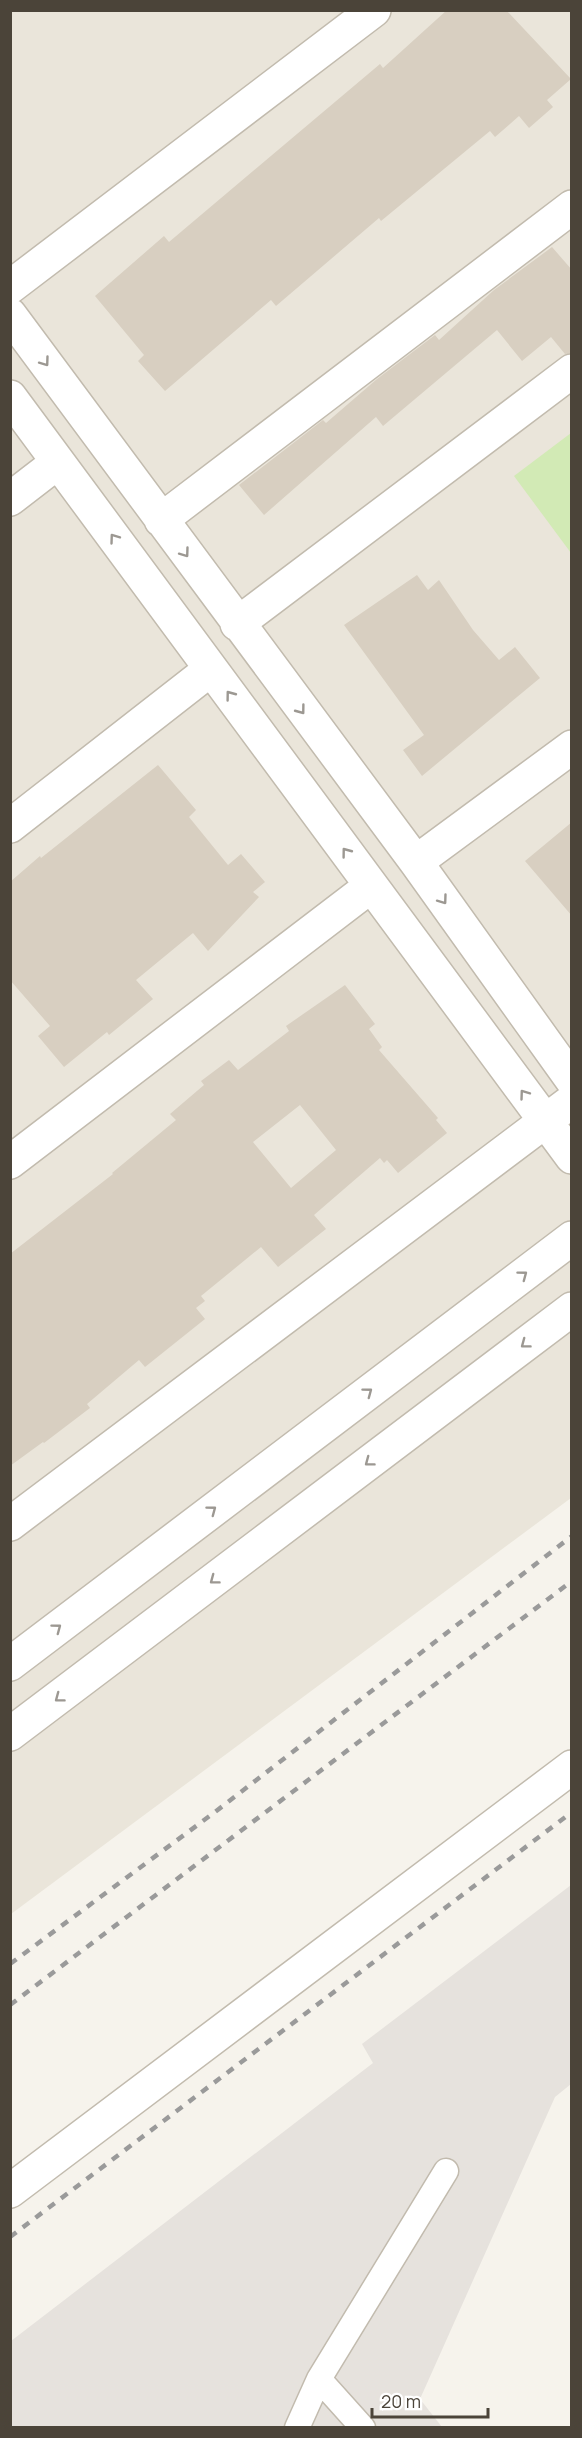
<svg xmlns="http://www.w3.org/2000/svg" width="582" height="2438" viewBox="0 0 582 2438" font-family="Manrope,sans-serif">
<style>
.residential{fill:#eae5da}
.industrial{fill:#e6e2dd}
.green{fill:#d2eab5}
.building{fill:#d8cfc1;fill-rule:evenodd}
.lines{fill:none;stroke-linecap:round;stroke-linejoin:round}
.service-casing{stroke:#c2bbae;stroke-width:27}
.minor-casing{stroke:#c2bbae;stroke-width:36}
.service{stroke:#fff;stroke-width:24}
.minor{stroke:#fff;stroke-width:33}
.rail{stroke:#9a9a9a;stroke-width:4.5;stroke-dasharray:8 8;stroke-linecap:butt}
.oneway{stroke:#9c9892}
</style>
<rect width="100%" height="100%" fill="#f6f3ec"/>
<path class="residential" d="M11,11H571V1498L11,1914Z"/>
<path class="industrial" d="M571,1885V2084L555,2097L420,2399L442,2427L11,2428V2341L373,2063L362,2044Z"/>
<path class="green" d="M571,433V553L514,476Z"/>
<path class="building" d="M447,10H506L571,79L547,100L553,107L529,128L519,116L495,137L490,131L381,221L379,218L276,306L271,300L165,391L138,361L144,355L95,296L164,236L169,242L380,64L383,68Z
M552,247L572,270V353L565,354L551,337L522,361L497,330L383,426L376,417L264,515L239,485L323,420L326,423L377,379L435,335L439,340L494,290Z
M417,575L428,590L439,580L473,630L499,660L515,647L540,678L422,776L403,750L424,735L344,625Z
M158,765L196,810L189,817L228,865L241,854L265,882L253,892L259,897L208,951L193,933L136,980L153,999L109,1035L107,1032L64,1067L38,1036L50,1026L10,980V882L40,856L41,858Z
M572,822V916L525,861Z
M345,985L375,1024L369,1029L382,1047L379,1050L438,1118L436,1120L447,1133L398,1173L387,1160L384,1163L380,1158L314,1215L326,1229L278,1267L261,1247L201,1296L205,1301L196,1308L205,1319L145,1367L139,1360L87,1404L90,1408L44,1443L43,1442L10,1466V1254L113,1174L112,1173L176,1120L170,1114L204,1085L201,1081L229,1060L238,1070L289,1031L286,1026ZM300,1105L336,1150L291,1188L253,1142Z"/>
<g class="lines">
<defs>
<path id="service" d="M319,2379L363,2428
M297,2428L319,2379L446,2171"/>
<path id="minor" d="M10,287L374,10
M10,315L416,862L572,1080
M10,397L572,1157
M10,499L58,462
M161,520L572,207
M237,624L572,371
M10,826L211,669
M416,862L572,747
M10,1162L371,886
M10,1524L572,1101
M10,1664L572,1238
M10,1734L572,1309
M10,2191L572,1767"/>
</defs>
<use href="#service" class="service-casing"/>
<use href="#minor" class="minor-casing"/>
<use href="#service" class="service"/>
<use href="#minor" class="minor"/>
<path class="rail" d="M10,1964L215,1812L572,1536
M10,2005L572,1581
M10,2237L572,1812"/>
</g>
<defs><path id="oneway-chevron" d="M-2-3.5L2.5 0L-2 3.5" fill="none" stroke-width="1.6" stroke-linecap="round" stroke-linejoin="round" transform="scale(1.5)"/></defs>
<g class="oneway">
<use href="#oneway-chevron" transform="translate(45 362) rotate(54)"/>
<use href="#oneway-chevron" transform="translate(114 538) rotate(-126)"/>
<use href="#oneway-chevron" transform="translate(185 553) rotate(54)"/>
<use href="#oneway-chevron" transform="translate(230 695) rotate(-127)"/>
<use href="#oneway-chevron" transform="translate(301 710) rotate(53)"/>
<use href="#oneway-chevron" transform="translate(346 852) rotate(-127)"/>
<use href="#oneway-chevron" transform="translate(443 900) rotate(54)"/>
<use href="#oneway-chevron" transform="translate(524 1094) rotate(-126)"/>
<use href="#oneway-chevron" transform="translate(523 1275) rotate(-37)"/>
<use href="#oneway-chevron" transform="translate(525 1344) rotate(143)"/>
<use href="#oneway-chevron" transform="translate(368 1392) rotate(-37)"/>
<use href="#oneway-chevron" transform="translate(369 1462) rotate(143)"/>
<use href="#oneway-chevron" transform="translate(212 1510) rotate(-37)"/>
<use href="#oneway-chevron" transform="translate(214 1580) rotate(143)"/>
<use href="#oneway-chevron" transform="translate(57 1628) rotate(-37)"/>
<use href="#oneway-chevron" transform="translate(59 1698) rotate(143)"/>
</g>
<rect width="582" height="2438" fill="none" stroke="#4b4439" stroke-width="24"/>
<path d="M372 2408v9h116v-9" fill="none" stroke="#4b4439" stroke-width="3"/>
<text x="381" y="2408" font-size="18" fill="#4b4439" stroke="#ffffff" stroke-width="4.5" paint-order="stroke">20 m</text>
</svg>
